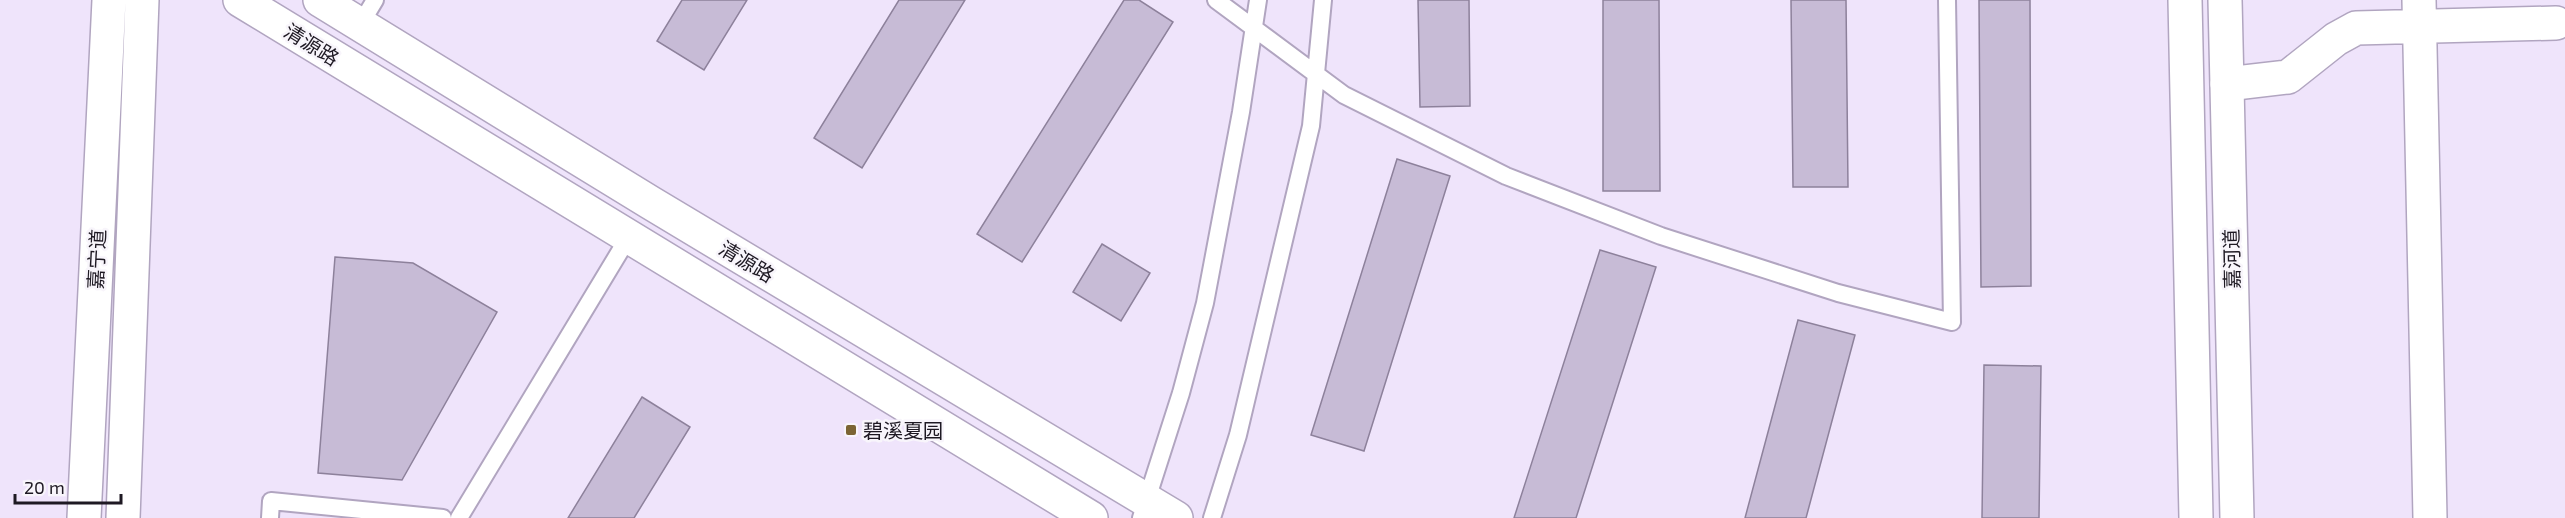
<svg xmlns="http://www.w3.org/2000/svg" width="2565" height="518" viewBox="0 0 2565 518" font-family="'Exo 2','Noto Sans SC',sans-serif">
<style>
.building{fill:#c7bbd6;stroke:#8d819b;stroke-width:1.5}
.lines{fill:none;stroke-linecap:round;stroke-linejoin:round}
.service-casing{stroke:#b1a5c0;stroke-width:20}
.minor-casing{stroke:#b1a5c0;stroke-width:36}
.tertiary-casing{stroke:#b1a5c0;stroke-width:36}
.secondary-casing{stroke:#b1a5c0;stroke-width:36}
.service{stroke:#fff;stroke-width:16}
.minor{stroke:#fff;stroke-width:33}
.tertiary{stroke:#fff;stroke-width:33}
.secondary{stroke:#fff;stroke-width:33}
.poi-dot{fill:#7b6434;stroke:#f8f5fb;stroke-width:2}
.labels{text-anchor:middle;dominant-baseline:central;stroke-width:5;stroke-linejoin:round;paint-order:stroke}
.street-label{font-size:20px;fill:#1e1923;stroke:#f8f5fb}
.poi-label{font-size:20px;fill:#1e1923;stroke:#f8f5fb;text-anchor:start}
</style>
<rect width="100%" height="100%" fill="#efe4fb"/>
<path class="building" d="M682,0H747L704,70L657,41Z
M899,0H965L862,168L814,138Z
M1124,0H1139L1173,22L1022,262L977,234Z
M1418,0H1469L1470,106L1420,107Z
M1603,0H1659L1660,191H1603Z
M1791,0H1846L1848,187H1793Z
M1979,0H2030L2031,286L1981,287Z
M1397,159L1450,176L1364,451L1311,435Z
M1102,244L1150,273L1121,321L1073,292Z
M1600,250L1656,267L1576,518H1514Z
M335,257L413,263L497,312L402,480L318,473Z
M1798,320L1855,335L1806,518H1745Z
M1984,365L2041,366L2039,518H1982Z
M642,397L690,427L634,518H568Z"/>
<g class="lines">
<defs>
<path id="service" d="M1216,0L1344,95L1506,176L1661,236L1838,293L1952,322L1947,0
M360,25L375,0
M270,518L271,501L443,518
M459,518L628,238
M1141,518L1181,393L1205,303L1241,112L1258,0
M1212,518L1238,435L1311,126L1323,0"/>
<path id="minor" d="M2419,0L2430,518
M2227,84L2288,77L2336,39L2356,28L2556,23"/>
<path id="tertiary" d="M240,0L1091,518
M320,0L651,203L1176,518
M2185,0L2196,518
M2225,0L2237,518"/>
<path id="secondary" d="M84,518L109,0
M123,518L142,0"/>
</defs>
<use href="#service" class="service-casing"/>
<use href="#minor" class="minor-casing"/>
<use href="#tertiary" class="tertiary-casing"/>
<use href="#secondary" class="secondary-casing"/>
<use href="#service" class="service"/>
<use href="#minor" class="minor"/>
<use href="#tertiary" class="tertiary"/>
<use href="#secondary" class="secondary"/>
</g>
<rect class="poi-dot" x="845" y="424" width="12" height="12" rx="3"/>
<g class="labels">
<g class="street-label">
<text transform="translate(312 44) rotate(32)">清源路</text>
<text transform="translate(96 259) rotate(-87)">嘉宁道</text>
<text transform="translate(2231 259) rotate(-91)">嘉河道</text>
<text transform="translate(747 261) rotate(31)">清源路</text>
</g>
<g class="poi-label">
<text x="863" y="430">碧溪夏园</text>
</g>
</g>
<path d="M15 494v9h106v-9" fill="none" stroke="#1e1923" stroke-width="3"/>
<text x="24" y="494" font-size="18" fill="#1e1923" stroke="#f8f5fb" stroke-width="4.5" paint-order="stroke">20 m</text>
</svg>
